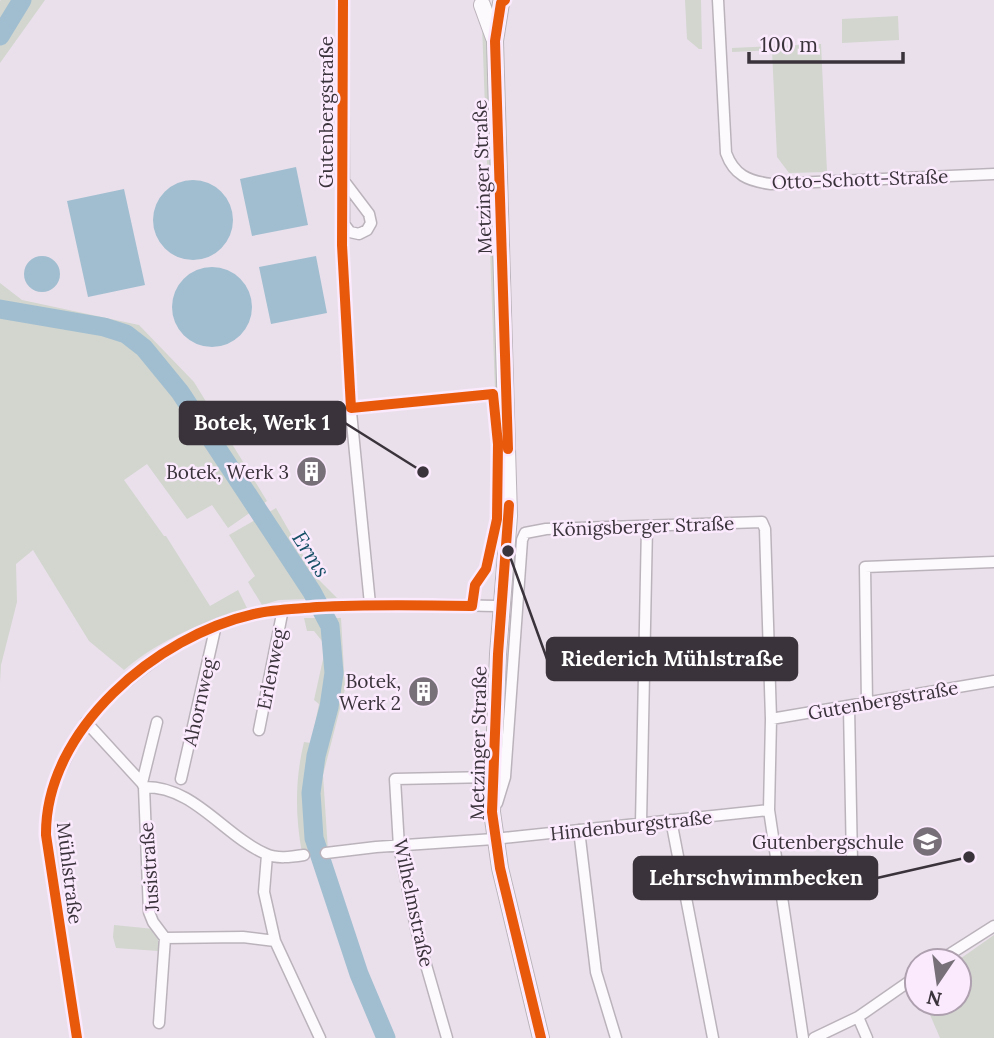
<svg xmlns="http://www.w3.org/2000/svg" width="994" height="1038" viewBox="0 0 994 1038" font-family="Lora,serif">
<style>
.green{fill:#d2d6cf}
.water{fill:#a1bed0}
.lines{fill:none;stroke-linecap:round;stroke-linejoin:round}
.river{stroke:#a1bed0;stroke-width:19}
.street-casing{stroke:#bbb3bc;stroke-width:13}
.secondary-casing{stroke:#bbb3bc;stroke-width:18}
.street{stroke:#fcfafc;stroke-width:10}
.secondary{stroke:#fcfafc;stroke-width:16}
.cycleway-casing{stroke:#fbe9fd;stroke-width:15}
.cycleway{stroke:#e8590c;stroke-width:10}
.labels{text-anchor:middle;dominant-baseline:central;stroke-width:5;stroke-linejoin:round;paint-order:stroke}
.street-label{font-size:19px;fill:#3a333b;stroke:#fbe9fd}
.poi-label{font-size:19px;fill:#3a333b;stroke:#fbe9fd;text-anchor:end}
.water-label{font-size:21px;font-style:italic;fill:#144f65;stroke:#fbe9fd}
.leader{fill:none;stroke:#3a333b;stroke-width:2.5}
.callout-dot{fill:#3a333b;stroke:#fbe9fd;stroke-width:2.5}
.callout{fill:#3a333b;stroke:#3a333b;stroke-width:2.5}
.callout-label{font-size:21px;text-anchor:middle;font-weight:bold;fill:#fff}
</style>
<rect width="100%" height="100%" fill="#eae0eb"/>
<path class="green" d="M1,0H45L0,63V1Z
M685,0H701L702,49H699L687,39Z
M898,16L899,40L842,43V19Z
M482,24L487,34L490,63L500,390H495Z
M821,44L827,172L789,173L777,157L772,50L732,52V48Z
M0,283L22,300L139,325L194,382L267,501L228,528L212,505L187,519L147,464L124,480L164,536H166L210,606L238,590L247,608C200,624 162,638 124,670L89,641L33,550L16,564L17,602L1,665L0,682Z
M276,508L315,576L337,598L279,600L262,605L248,582L255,576L229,535Z
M304,618H341L345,689L323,775L328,851L302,853C295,815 295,779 304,742L311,743L319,704L314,700L326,646L314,631H307Z
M114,925L154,929L159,942L158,951L116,948L113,937Z
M994,935V1038H940L925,1003H959V961H957Z"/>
<path class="water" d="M296,167L308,225L252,236L240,179Z
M153 220a40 40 0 1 1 80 0a40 40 0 1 1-80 0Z
M124,189L145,285L88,297L67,201Z
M316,256L327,313L271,324L259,267Z
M24 274a18 18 0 1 1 36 0a18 18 0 1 1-36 0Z
M172 307a40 40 0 1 1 80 0a40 40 0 1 1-80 0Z"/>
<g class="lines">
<path class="river" d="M0,36L22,0
M0,309L104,327L126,334L144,348L180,392L312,592L330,626L334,673L329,707L316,756L311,793L314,838L359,974L386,1038"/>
<defs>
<path id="street" d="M343,0L344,224L350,232L359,234L367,230L371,223L369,214L344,181
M718,0L726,153C734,175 748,181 771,184L994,174
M351,412L370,604
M867,703L865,567L994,562
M771,719L994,681
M86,722L142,783L144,787L149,912L153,922L165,938L243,937L275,941L320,1038
M259,730L283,609
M181,779L216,625
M142,783L157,722
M144,787C194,786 223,835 266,854C277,859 291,857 304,855
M497,803L505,777L522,540L525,533L546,529L762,522L765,529L771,719L769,810L803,1038
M671,820L713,1038
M641,823L647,526
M579,830L596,972L616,1038
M326,853L376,847L494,839L769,810
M267,855L264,892L275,941
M780,888L852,862L849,707
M939,961L994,926
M858,1017L867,1038
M159,1023L165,938
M77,1038L46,835C45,795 59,770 78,736C95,707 118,688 144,668C172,647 203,628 237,618C264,610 293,609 321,607C381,603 441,605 501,606
M447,1038L418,937L399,847L395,779L492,777
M814,1038L858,1017L917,976"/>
<path id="secondary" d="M501,3L495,41L509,516L498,654L492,812L500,868L541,1038
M482,5L494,38"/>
</defs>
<use href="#street" class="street-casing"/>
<use href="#secondary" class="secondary-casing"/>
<use href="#street" class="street"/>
<use href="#secondary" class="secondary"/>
<defs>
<path id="cycleway" d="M505,0L501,3L495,41L508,449
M509,505L498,654L492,812L500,868L541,1038
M77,1038L46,835C45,729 157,636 254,614C274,609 296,609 317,607C369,604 420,605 472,606L475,585L486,569L497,519L498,444L493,394L351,408L342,245L343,0"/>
</defs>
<use href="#cycleway" class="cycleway-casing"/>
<use href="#cycleway" class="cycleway"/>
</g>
<defs>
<symbol id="building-disc" viewBox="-11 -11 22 22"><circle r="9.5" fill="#787079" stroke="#fbe9fd"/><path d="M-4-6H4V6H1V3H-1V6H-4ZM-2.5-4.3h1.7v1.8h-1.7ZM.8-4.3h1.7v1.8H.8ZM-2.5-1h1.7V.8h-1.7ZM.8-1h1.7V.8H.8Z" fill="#fff"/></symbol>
<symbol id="school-disc" viewBox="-11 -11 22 22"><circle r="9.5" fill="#787079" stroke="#fbe9fd"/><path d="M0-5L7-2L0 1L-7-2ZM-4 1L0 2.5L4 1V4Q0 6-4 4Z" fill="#fff"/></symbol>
</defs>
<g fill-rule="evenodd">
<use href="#building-disc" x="294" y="454" width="35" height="35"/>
<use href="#building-disc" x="406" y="674" width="35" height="35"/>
<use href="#school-disc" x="910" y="824" width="35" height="35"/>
</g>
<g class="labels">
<g class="street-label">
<text transform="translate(326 112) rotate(-90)">Gutenbergstraße</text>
<text transform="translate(482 177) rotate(-92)">Metzinger Straße</text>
<text transform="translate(860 179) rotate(-2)">Otto-Schott-Straße</text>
<text transform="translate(643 526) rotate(-2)">Königsberger Straße</text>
<text transform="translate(271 669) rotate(-79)">Erlenweg</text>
<text transform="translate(883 700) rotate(-10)">Gutenbergstraße</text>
<text transform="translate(199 702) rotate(-77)">Ahornweg</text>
<text transform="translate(478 743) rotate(-89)">Metzinger Straße</text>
<text transform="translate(631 825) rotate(-6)">Hindenburgstraße</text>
<text transform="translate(149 867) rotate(-94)">Jusistraße</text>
<text transform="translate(70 873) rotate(83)">Mühlstraße</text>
<text transform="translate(414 903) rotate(78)">Wilhelmstraße</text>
</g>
<g class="poi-label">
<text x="289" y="472">Botek, Werk 3</text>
<text x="401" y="681">Botek,<tspan x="401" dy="22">Werk 2</tspan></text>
<text x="904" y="842">Gutenbergschule</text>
</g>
<g class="water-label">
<text transform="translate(311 554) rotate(57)">Erms</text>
</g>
</g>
<path class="leader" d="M423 472L345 423M508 551L547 659M969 857L877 878"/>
<g class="callout-dot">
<circle cx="423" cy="472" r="7"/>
<circle cx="508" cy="551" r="7"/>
<circle cx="969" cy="857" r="7"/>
</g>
<g class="callout">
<rect x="180" y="402" width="165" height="42" rx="7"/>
<rect x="547" y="638" width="250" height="42" rx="7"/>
<rect x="634" y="857" width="243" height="42" rx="7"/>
</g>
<g class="callout-label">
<text x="262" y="430">Botek, Werk 1</text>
<text x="672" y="666">Riederich Mühlstraße</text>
<text x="756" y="885">Lehrschwimmbecken</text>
</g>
<g transform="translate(938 982) rotate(193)"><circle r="33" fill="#fbe9fd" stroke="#aea0af" stroke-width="2"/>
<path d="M0-5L12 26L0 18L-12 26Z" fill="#787079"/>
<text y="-10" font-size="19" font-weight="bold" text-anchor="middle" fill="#3a333b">N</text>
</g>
<path d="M749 52v10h154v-10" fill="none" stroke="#3a333b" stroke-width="3.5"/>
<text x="760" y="52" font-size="21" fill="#3a333b" stroke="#fbe9fd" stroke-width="5" paint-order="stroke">100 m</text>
</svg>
